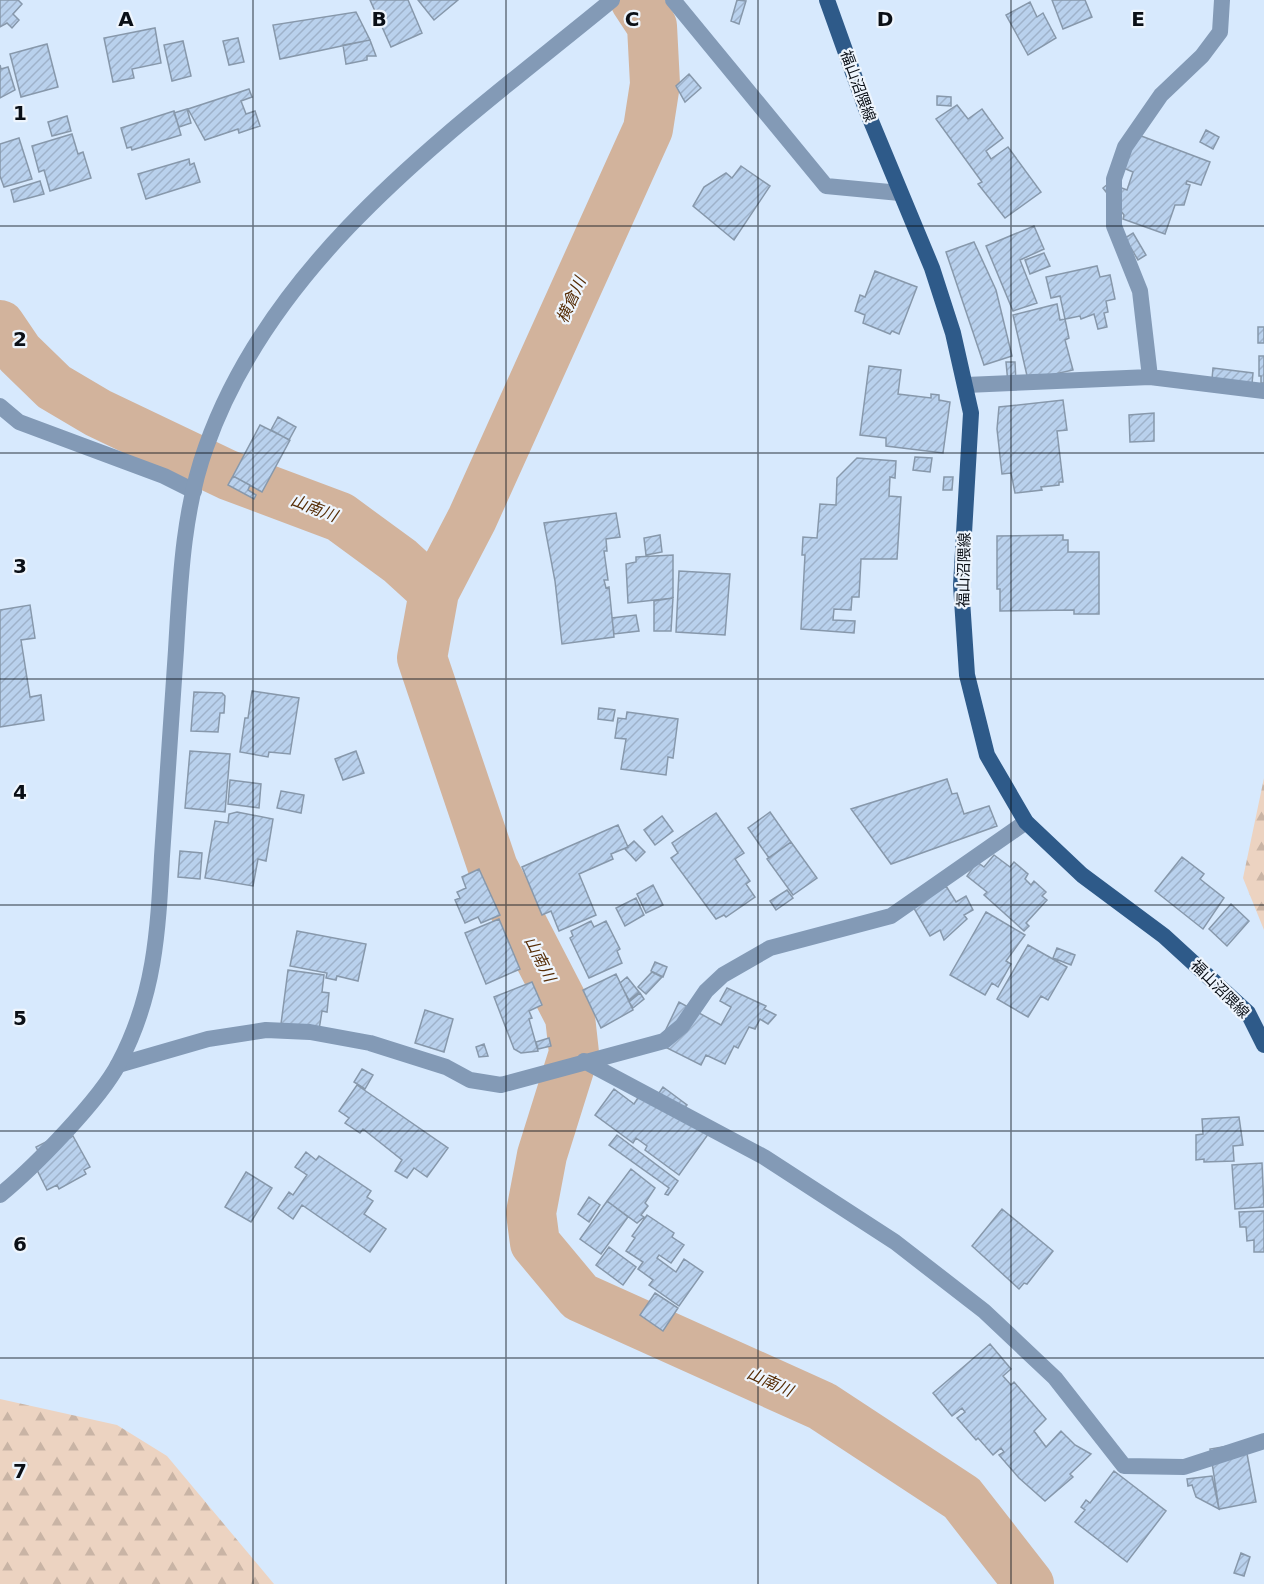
<svg xmlns="http://www.w3.org/2000/svg" width="1264" height="1584" viewBox="0 0 1264 1584" font-family="'DejaVu Sans','Noto Sans JP',sans-serif">
<style>
.forest{fill:url(#forest-firs)}
.lines{fill:none;stroke-linecap:round;stroke-linejoin:round}
.river{stroke:#d2b39c;stroke-width:50}
.building{fill:url(#building-hatch);stroke:#8798ab;stroke-width:1.5}
.minor{stroke:#839ab6;stroke-width:16}
.tertiary{stroke:#839ab6;stroke-width:16}
.primary{stroke:#2e5a89;stroke-width:16}
.grid{fill:none;stroke:#0a0f16;stroke-width:1.5;stroke-opacity:0.55}
.labels{text-anchor:middle;dominant-baseline:central;stroke-width:4.5;stroke-linejoin:round;paint-order:stroke}
.street-label{font-size:15px;fill:#0a0f16;stroke:#eef5fd}
.water-label{font-size:16px;font-style:italic;fill:#562d06;stroke:#eef5fd}
.grid-label{font-size:20px;text-anchor:middle;font-weight:bold;fill:#0a0f16;stroke:#eef5fd;stroke-width:4.5;stroke-linejoin:round;paint-order:stroke}
</style>
<defs>
<pattern id="forest-firs" width="22" height="20" patternUnits="userSpaceOnUse" patternTransform="scale(1.5)"><rect width="22" height="20" fill="#ecd3c1"/><path d="M5 1l3.5 6h-7zM16 11l3.5 6h-7z" fill="#c9b4a5"/></pattern>
<pattern id="building-hatch" width="6" height="6" patternUnits="userSpaceOnUse" patternTransform="scale(1.5)"><rect width="6" height="6" fill="#b9d1ed"/><path d="M-1 1l2-2M0 6l6-6M5 7l2-2" fill="none" stroke="#9eb2ca"/></pattern>
</defs>
<rect width="100%" height="100%" fill="#d7e9fd"/>
<path class="forest" d="M1264,778V930L1243,878Z
M0,1399L117,1425L167,1456L274,1584H0Z"/>
<g class="lines">
<path class="river" d="M635,0L652,26L655,84L648,129L472,519L434,592L422,658L493,868L570,1017L574,1053L542,1155L531,1213L535,1243L580,1297L822,1406L962,1498L1029,1584
M0,325L19,353L54,387L98,413L228,475L340,517L400,561L434,592"/>
</g>
<path class="building" d="M0,0H18L22,4L13,14L19,20L12,28L7,23L0,27Z
M370,0H408L422,33L391,47Z
M418,0H458L434,20Z
M737,0L746,1L739,24L731,21Z
M1052,0H1085L1092,17L1063,29Z
M1030,2L1037,17L1043,13L1056,38L1028,55L1006,15Z
M356,12L370,40L280,59L273,25Z
M155,28L161,63L132,69L134,78L113,82L104,38Z
M238,38L244,62L229,65L223,41Z
M370,40L376,56H367V60L346,64L343,45Z
M183,41L191,76L172,81L164,45Z
M47,44L58,87L21,97L10,54Z
M0,65L1,69L8,67L15,90L0,98Z
M689,74L701,88L685,102L676,86Z
M249,89L252,97L241,101L246,114L255,111L260,126L239,133L238,129L205,140L188,109Z
M937,96L951,97V106L937,105Z
M957,105L968,119L982,109L1003,138L986,151L991,159L1008,147L1041,192L1005,218L978,184L982,182L936,119Z
M187,109L191,123L179,127L174,113Z
M174,111L181,135L132,150L131,147L127,148L121,128Z
M67,116L71,131L52,136L48,122Z
M1206,130L1219,137L1213,149L1200,142Z
M72,134L78,154L83,152L91,178L50,191L44,170L39,172L32,146Z
M1136,134L1210,162L1201,185L1187,181L1186,184L1190,185L1184,205H1175L1165,234L1123,219L1124,215L1103,188L1109,183L1127,190L1133,172L1121,167Z
M19,138L32,179L4,187L0,176V144Z
M189,159L190,165L194,163L200,182L146,199L138,174Z
M741,166L770,186L734,240L693,206L704,187L726,173L732,178Z
M40,181L44,194L14,202L11,190Z
M1034,226L1044,249L1020,260L1037,303L1013,311L986,246Z
M1133,233L1146,255L1138,260L1125,238Z
M974,242L996,290L1012,356L984,365L946,252Z
M1044,253L1050,266L1030,274L1025,260Z
M1097,266L1100,277L1110,275L1115,299L1106,301L1108,312L1104,313L1107,327L1098,329L1094,314L1081,319L1080,316L1065,319L1060,296L1051,298L1046,277Z
M875,271L917,287L899,334L892,331L890,334L863,323L865,315L855,311L860,295L865,297Z
M1057,304L1060,320L1065,319L1069,338L1065,340L1073,370L1028,380L1013,315Z
M1258,327H1264V343H1258Z
M1259,356H1264V383H1261V376H1259Z
M1006,362H1015L1016,382L1008,383Z
M869,366L901,370L898,394L931,398V394L939,395V400L950,402L943,453L886,446V438L860,435Z
M1213,368L1253,373L1252,384L1212,379Z
M1063,400L1067,430L1057,431L1063,482H1059V485L1041,487L1042,490L1015,493L1011,473L1002,474L997,429L999,407Z
M1154,413V441L1130,442L1129,415Z
M278,417L296,427L289,440L271,430Z
M260,425L290,440L262,492L233,476Z
M915,457L932,458L930,472L913,470Z
M857,458L896,461L895,478L890,477L889,496L901,497L897,559H861L859,597H852L851,610L834,609L833,620L855,621L854,633L801,629L805,555H802L803,537L817,538L820,504L836,505L837,478Z
M233,476L250,485L248,490L256,495L254,499L228,485Z
M944,477H953L952,490H943Z
M616,513L620,537L606,539L607,551H604L608,580H604L606,588L609,587L614,637L562,644L555,581L544,523Z
M660,535L662,552L646,555L644,538Z
M1063,535V540H1068V552H1099V614H1074V610L1000,611V589H997V536Z
M673,555V598L628,603L626,564L636,562V557Z
M679,571L730,574L725,635L676,632Z
M673,598L671,631H654V601Z
M30,605L35,638L21,640L30,697L41,695L44,720L0,727V610Z
M636,615L639,631L614,634L612,618Z
M252,691L299,698L290,754L269,752L268,757L240,752L245,718H248Z
M194,692L222,693L225,696L224,713H220L218,732L191,731Z
M599,708L615,710L613,721L598,719Z
M627,712L678,719L673,758L668,757L666,775L621,769L626,739L615,738L618,718L626,719Z
M190,751L230,754L225,812L185,808Z
M356,751L364,773L343,780L335,759Z
M947,779L952,794L957,793L964,814L989,806L997,826L891,864L851,809Z
M230,780L261,784L259,808L228,804Z
M281,791L304,795L301,813L277,808Z
M237,812L273,819L266,861L258,859L253,886L205,878L215,821L228,823L229,814Z
M770,812L791,842L769,858L748,828Z
M716,813L744,853L735,859L750,881L746,884L755,897L726,917L724,915L716,919L671,858L678,853L672,843Z
M662,816L673,831L655,845L644,830Z
M618,825L628,847L611,854L613,859L579,874L596,915L559,931L551,911L542,915L522,867Z
M634,841L645,852L636,861L625,849Z
M791,842L817,878L793,895L767,859Z
M180,851L202,853L200,879L178,877Z
M994,855L1010,867L1014,862L1028,874L1025,879L1031,885L1034,881L1046,892L1042,896L1047,900L1026,923L1029,926L1024,931L984,895L987,892L967,876L977,862L984,867Z
M1182,857L1204,874L1200,879L1224,898L1203,929L1155,891Z
M479,869L500,915L481,923L478,917L465,923L455,900L460,898L457,892L466,888L462,877Z
M653,885L663,905L646,913L637,894Z
M946,886L956,902L966,896L973,910L964,915L967,919L944,940L940,930L930,936L912,905Z
M787,890L793,898L776,910L770,901Z
M636,898L644,915L625,926L616,908Z
M1231,904L1249,921L1227,946L1209,929Z
M986,912L1025,935L1006,961L1011,964L998,987L992,983L985,995L950,975Z
M499,919L520,969L486,984L465,933Z
M591,921L594,927L606,921L620,949L617,951L622,963L589,978L570,938L573,936L571,931Z
M297,931L366,944L358,981L337,976L336,980L326,978L327,973L290,966Z
M1028,945L1067,967L1048,1000L1041,996L1028,1017L997,999Z
M1057,948L1075,955L1071,965L1053,958Z
M655,962L667,967L663,977L651,971Z
M288,970L324,975L322,992L329,993L327,1012L322,1011L319,1030L281,1024Z
M652,972L662,977L646,994L638,987Z
M616,974L633,1010L601,1028L583,990Z
M627,977L639,992L629,1000L620,983Z
M532,982L542,1005L529,1011L532,1018L529,1019L538,1051L521,1053L514,1049L494,997Z
M727,988L766,1006L764,1009L776,1015L768,1024L760,1019L755,1029L749,1027L738,1048L734,1046L725,1064L706,1055L701,1065L659,1044L679,1002L721,1025L731,1007L720,1001Z
M640,993L644,999L633,1008L629,1002Z
M425,1010L453,1019L444,1052L415,1043Z
M549,1038L551,1046L538,1049L536,1042Z
M484,1044L488,1056L479,1057L476,1047Z
M362,1069L373,1075L365,1089L354,1082Z
M357,1085L448,1148L427,1177L414,1168L407,1178L395,1171L402,1160L363,1129L360,1133L345,1123L349,1118L339,1111Z
M663,1087L687,1105L681,1113L709,1133L679,1175L645,1150L647,1146L636,1138L633,1143L595,1115L614,1089L634,1104L641,1093L653,1102Z
M1239,1117L1243,1145L1233,1146L1234,1161L1204,1162V1159L1196,1160V1135L1203,1134L1202,1119Z
M67,1131L70,1138L73,1136L90,1167L84,1170L86,1174L59,1189L57,1185L47,1190L35,1166L43,1161L36,1147Z
M617,1135L678,1181L668,1195L665,1194L669,1188L609,1145Z
M306,1152L316,1160L319,1156L371,1191L367,1197L373,1201L364,1214L386,1229L370,1252L302,1205L293,1219L278,1208L289,1192L293,1195L307,1175L295,1167Z
M1262,1163L1264,1207L1235,1209L1232,1165Z
M631,1169L655,1188L645,1203L648,1206L641,1215L644,1217L637,1223L607,1201Z
M246,1172L272,1188L251,1222L225,1207Z
M589,1197L600,1205L589,1222L578,1214Z
M607,1201L628,1217L601,1254L580,1239Z
M1002,1209L1053,1251L1027,1284L1024,1283L1019,1289L972,1246Z
M1264,1211V1252H1254V1240L1247,1241L1246,1227H1240L1239,1212Z
M647,1215L674,1233L672,1237L684,1245L671,1263L659,1255L657,1258L676,1272L684,1259L703,1272L679,1306L649,1285L653,1280L638,1269L643,1262L626,1251L635,1238L632,1236Z
M609,1247L636,1267L623,1285L596,1265Z
M655,1293L678,1308L663,1331L640,1315Z
M990,1344L1011,1369L1003,1376L1011,1385L1014,1382L1046,1419L1034,1431L1046,1447L1061,1431L1075,1445L1091,1454L1070,1474L1073,1477L1045,1501L1019,1478L999,1455L1004,1452L1001,1448L993,1455L978,1438L976,1440L957,1418L965,1412L962,1408L952,1416L933,1393Z
M1245,1443L1256,1502L1219,1509L1210,1449Z
M1114,1471L1166,1511L1127,1562L1075,1522L1085,1510L1081,1507L1086,1500L1090,1503Z
M1212,1476L1219,1509L1196,1497L1192,1485L1188,1486L1187,1479Z
M1241,1553L1250,1557L1244,1576L1234,1573Z"/>
<g class="lines">
<path class="minor" d="M673,0L826,186L900,193
M1150,377L1140,291L1114,226V179L1125,147L1161,95L1202,56L1220,32L1222,0
M966,385L1150,377L1264,391
M0,406L19,422L164,476L194,491
M584,1061L764,1157L895,1242L984,1311L1055,1378L1124,1466L1184,1467L1264,1441
M118,1065L208,1039L266,1030L310,1032L370,1043L446,1067L470,1080L501,1085L664,1041L682,1026L706,991L723,975L770,948L891,916L1026,822"/>
<path class="tertiary" d="M0,1195C33,1168 100,1100 119,1063C155,995 158,931 162,856C167,788 171,719 176,650C180,583 183,510 206,447C275,252 459,126 612,0"/>
<path class="primary" d="M827,0L866,109L932,268L953,333L971,413L961,585L967,675L987,755L1026,822L1082,875L1164,936L1248,1013L1264,1045"/>
</g>
<path class="grid" d="M253,0V1584M506,0V1584M758,0V1584M1011,0V1584M0,226H1264M0,453H1264M0,679H1264M0,905H1264M0,1131H1264M0,1358H1264"/>
<g class="labels">
<g class="street-label">
<text transform="translate(858 86) rotate(70)">福山沼隈線</text>
<text transform="translate(964 570) rotate(-89)">福山沼隈線</text>
<text transform="translate(1220 989) rotate(45)">福山沼隈線</text>
</g>
<g class="water-label">
<text transform="translate(571 300) rotate(-66)">横倉川</text>
<text transform="translate(314 508) rotate(21)">山南川</text>
<text transform="translate(540 959) rotate(63)">山南川</text>
<text transform="translate(770 1382) rotate(24)">山南川</text>
</g>
</g>
<g class="grid-label">
<text x="126" y="26">A</text>
<text x="379" y="26">B</text>
<text x="632" y="26">C</text>
<text x="885" y="26">D</text>
<text x="1138" y="26">E</text>
<text x="20" y="120">1</text>
<text x="20" y="346">2</text>
<text x="20" y="573">3</text>
<text x="20" y="799">4</text>
<text x="20" y="1025">5</text>
<text x="20" y="1251">6</text>
<text x="20" y="1478">7</text>
</g>
</svg>
